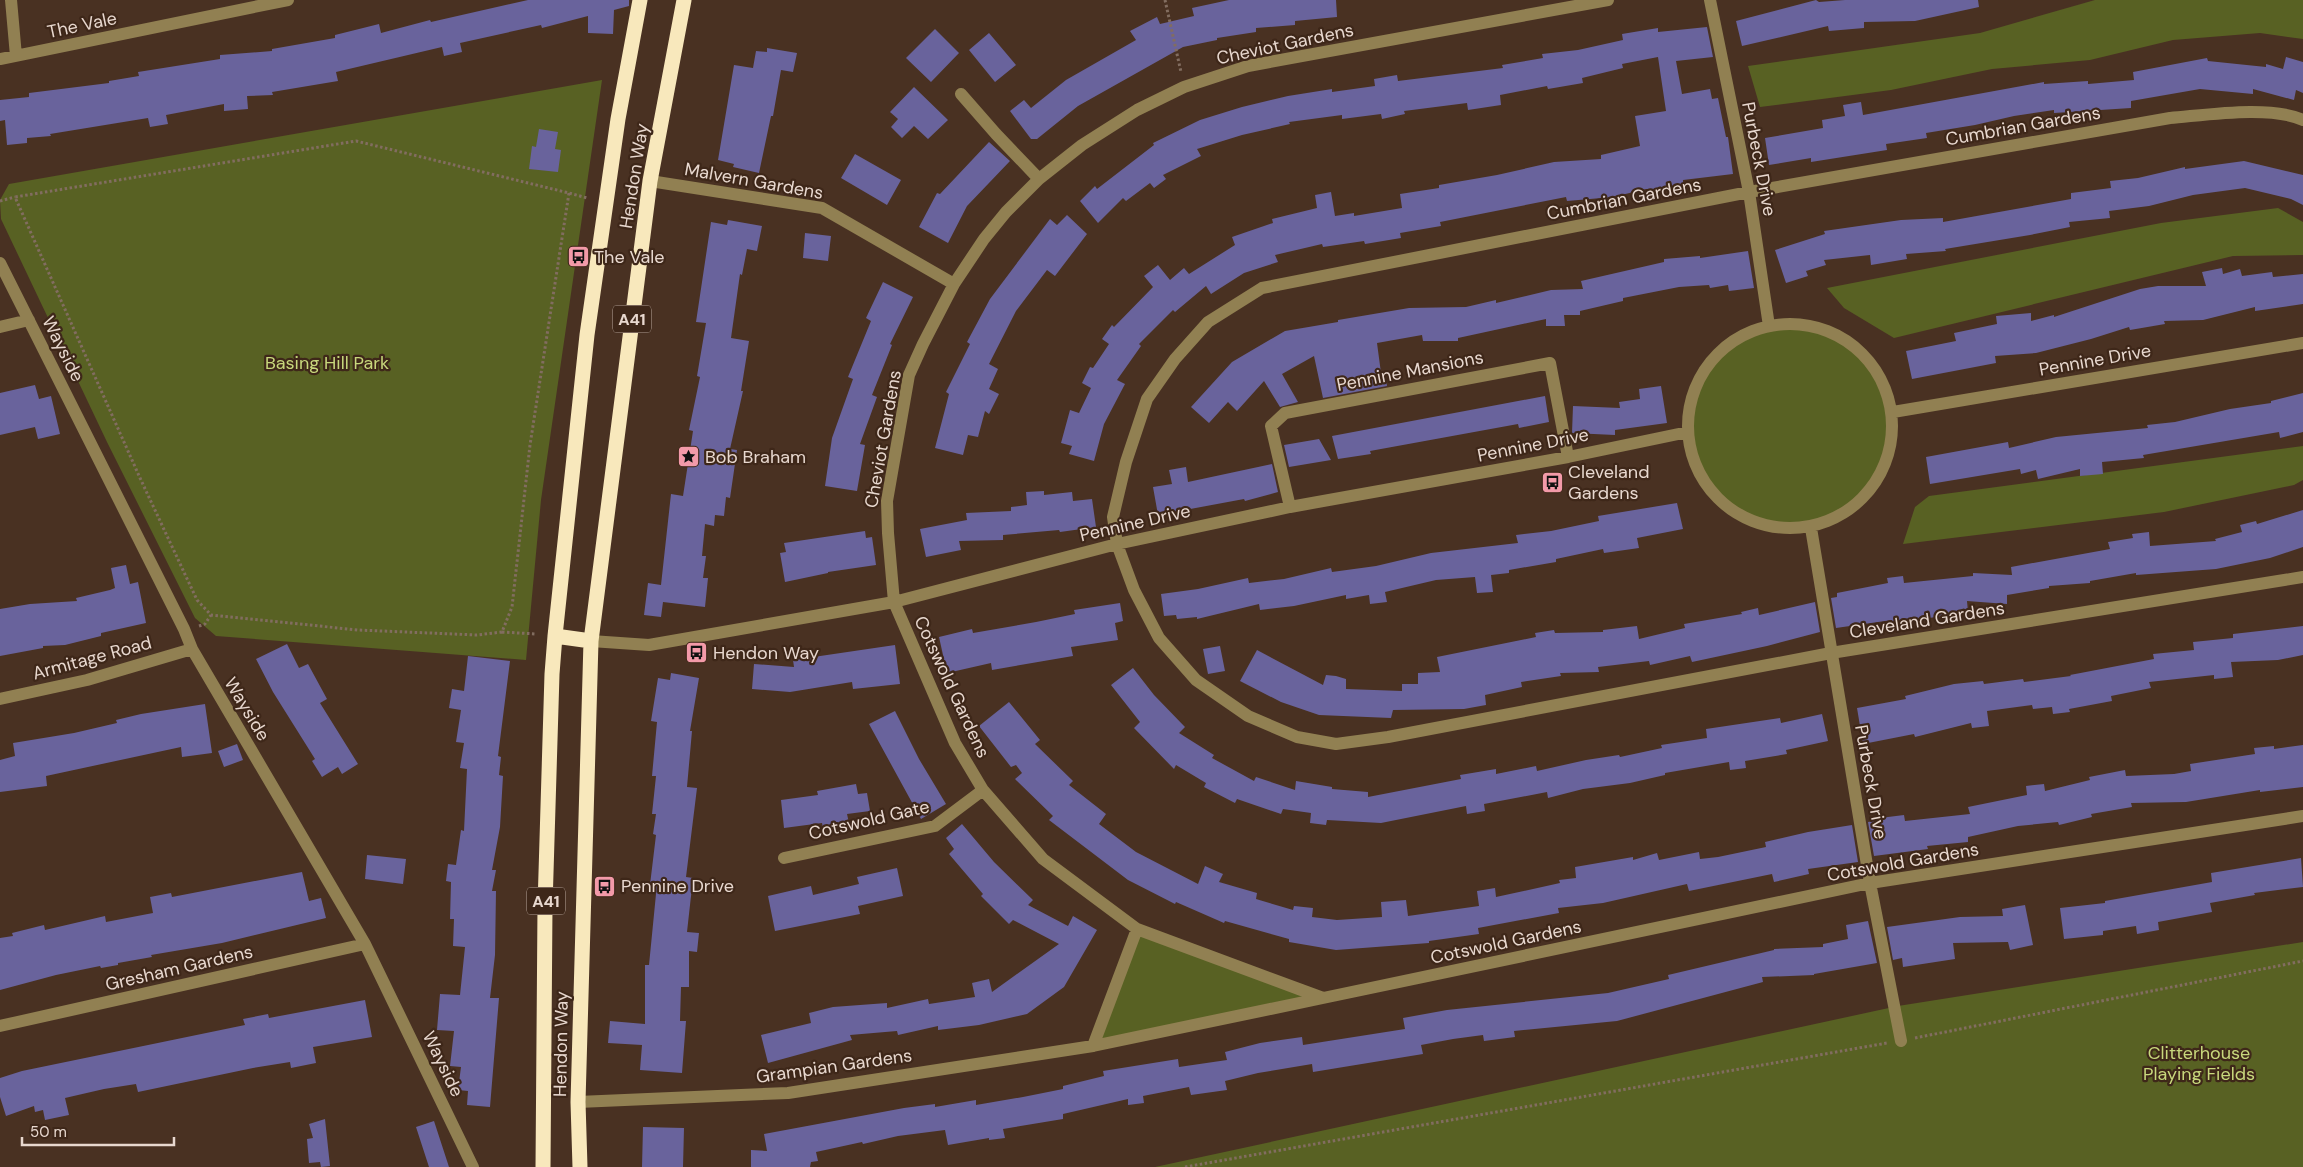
<svg xmlns="http://www.w3.org/2000/svg" width="2303" height="1167" viewBox="0 0 2303 1167" font-family="'DM Sans',sans-serif">
<style>
.green{fill:#586123}
.building{fill:#69639c}
.lines{fill:none;stroke-linecap:round;stroke-linejoin:round}
.path{stroke:#826d60;stroke-width:3;stroke-dasharray:2.5 2.5;stroke-linecap:butt}
.minor{stroke:#918052;stroke-width:12}
.highway{stroke:#f8e8bc;stroke-width:15}
.labels{text-anchor:middle;dominant-baseline:central;stroke-width:4.5;stroke-linejoin:round;paint-order:stroke}
.shield{fill:#3e2719;stroke:#b5a398;stroke-width:1}
.shield-label{font-size:16px;font-weight:bold;fill:#e8d8cf}
.street-label{font-size:18px;fill:#e8d8cf;stroke:#3e2719}
.poi-label{font-size:18px;fill:#e8d8cf;stroke:#3e2719;text-anchor:start}
.park-label{font-size:18px;fill:#c8d87c;stroke:#3e2719}
</style>
<rect width="100%" height="100%" fill="#493122"/>
<path class="green" d="M2095,0H2303V39L2260,33L2173,40L2090,60L1992,69L1891,90L1760,107L1748,66L1980,33Z
M602,80L541,500L526,660L216,636L195,618L107,442L1,219L0,200L9,184Z
M2278,208L2303,222V255L2233,256L1894,338L1844,308L1827,288L2161,223Z
M1688 426a102 102 0 1 1 204 0a102 102 0 1 1-204 0Z
M2303,446V480L2294,485L2164,512L1903,544L1915,507L1929,496Z
M1137,929L1323,998L1093,1046Z
M2303,942V1167H1155L1898,1006Z"/>
<path class="building" d="M528,0H629V6L614,10L613,34L588,33V16L542,28L541,25L460,43L462,52L444,56L442,47L336,72L338,81L272,92L273,95L247,96L248,109L224,111V104L166,115L168,124L150,127L148,118L50,134L51,136L27,138V143L7,145L5,120L0,121V100L29,97V93L109,83V81L139,76L138,72L220,59V55L272,51V49L335,38V35L379,24L381,33L430,20L431,22Z
M1229,0H1336L1337,17L1295,21V25L1256,28V32L1217,38V40L1183,47L1078,106L1037,139H1031L1010,111L1024,100L1031,108L1066,80L1136,40L1130,31L1157,17L1160,24L1194,16L1192,8Z
M1816,0L1819,2L1845,0H1978L1979,7L1915,21L1864,22V28L1829,31L1828,26L1742,46L1736,21Z
M1707,27L1713,57L1676,61L1682,94L1710,89L1712,99L1718,98L1726,137H1728L1733,174L1683,180V190L1646,189L1613,197L1567,201L1566,197L1440,222L1441,226L1400,233L1401,238L1365,244L1364,241L1323,247L1322,244L1275,255L1278,262L1244,273L1211,294L1206,286L1175,312L1173,310L1139,344L1141,346L1117,380L1125,384L1104,424L1094,461L1069,454L1072,446L1061,443L1070,410L1079,413L1091,388L1082,383L1090,367L1093,368L1109,344L1102,339L1112,325L1114,327L1153,287L1144,276L1158,265L1170,280L1184,268L1189,274L1235,245L1232,237L1273,223L1272,219L1317,208L1315,195L1331,192L1335,216L1354,213V216L1402,208L1400,194L1439,188V185L1497,175L1554,162L1601,159V155L1640,146L1635,116L1666,111L1658,57L1622,64L1623,68L1582,78L1583,83L1548,89L1547,86L1500,95L1501,105L1468,110L1467,103L1404,111L1405,114L1382,119L1381,114L1342,119V115L1289,122L1290,124L1242,135L1197,149L1201,156L1163,175L1166,179L1154,188L1150,183L1126,201L1123,198L1098,223L1080,201L1095,186L1097,189L1154,145L1153,143L1200,120L1242,107L1288,96L1332,89V92L1375,86L1374,79L1397,75L1398,81L1503,68L1502,65L1543,58L1542,54L1578,50L1623,40L1622,34L1658,28V32Z
M935,29L959,53L931,82L906,58Z
M989,33L1016,65L995,82L969,50Z
M767,48L797,53L793,72L781,70L773,116H771L759,173L733,167L734,164L718,160L734,65L753,68L756,51L767,52Z
M2286,57L2303,62V93L2296,90L2294,100L2253,89V94L2200,89L2131,101V108L2054,113V110L2014,116L1975,125L1926,133L1927,138L1886,144L1887,150L1811,162V158L1769,165L1765,138L1823,128L1822,120L1845,116L1843,105L1861,102L1863,115L2044,82V84L2088,81V84L2134,80L2133,72L2207,58L2208,61L2266,67V64L2283,69Z
M914,87L948,120L928,139L914,126L902,138L891,127L898,119L890,112Z
M539,129L558,132L555,149L561,150L558,172L529,169L532,146L536,147Z
M989,142L1010,161L967,206L948,243L919,227L937,193L940,194Z
M855,154L901,180L887,205L841,178Z
M2244,161L2303,175V205L2291,199L2245,188L2193,195L2149,206L2109,211L2110,218L2069,222L2070,227L2030,235L1945,249L1946,251L1906,254L1907,259L1871,265L1870,255L1824,260L1826,265L1806,271L1808,276L1786,283L1775,250L1825,234L1824,231L1901,220L1943,218V222L2071,199V193L2111,188L2110,181L2138,178L2185,167V169Z
M1067,215L1087,234L1055,276L1047,270L1016,311L989,364L998,369L989,389L999,394L989,414L985,411L978,437L968,435L963,455L935,448L949,394L946,392L970,344L967,342L990,299L1050,219L1057,225Z
M728,220L762,226L757,251L747,249L742,275L740,274L731,338L749,341L741,391H743L730,449L737,450L730,498L726,497L724,516L715,515L714,526L705,524L702,556H706L703,578H708L705,607L663,602L661,617L644,615L648,583L661,585L671,494L683,496L693,431L689,430L700,377L697,376L706,323L696,322L711,222L727,225Z
M805,233L831,236L828,261L803,258Z
M1748,251L1754,288L1729,291L1728,285L1710,288L1709,285L1679,287L1623,298V301L1580,311V315H1564L1565,326H1546V319L1458,338V341H1423L1422,335L1377,343L1381,373H1385L1387,386L1323,398L1314,356L1282,374L1298,402L1280,407L1264,381L1237,411L1228,402L1209,423L1191,407L1232,362L1285,331L1338,322V320L1409,308L1466,307L1496,300V303L1551,290L1583,289L1581,281L1664,262V259L1700,256V258Z
M2222,268L2223,274L2240,269L2242,276L2272,272L2273,277L2303,274V304L2255,311V307L2203,320L2164,321L2165,324L2130,330L2129,327L2091,339L2036,353L1995,356L1996,363L1912,379L1906,351L1956,341L1954,333L1997,324L1996,316L2031,313V321L2054,315V317L2140,289L2158,286H2206L2202,272Z
M883,282L913,297L890,344L892,345L872,395L877,397L860,444L865,445L857,491L825,486L832,438L853,379L848,377L871,321L866,318Z
M35,385L39,399L51,396L60,434L38,439L35,427L0,435V393Z
M1661,386L1667,423L1615,430V435L1572,433L1573,406L1620,408L1619,402L1640,399L1639,389Z
M2303,393V432L2280,438L2279,432L2143,455L2144,458L2102,462L2103,474L2080,476V469L2038,479L2036,470L2021,474L2020,469L1930,484L1926,457L2008,442L2009,448L2056,437L2148,428L2147,425L2175,422L2230,409L2271,403V401Z
M1545,396L1549,422L1519,428L1518,424L1370,451L1371,454L1338,459L1332,436Z
M1319,439L1331,460L1289,467L1284,445Z
M1272,464L1278,492L1245,501L1244,499L1158,515L1153,487L1172,484L1169,470L1186,467L1188,482Z
M1044,491V495L1072,492L1073,501L1092,499L1096,527L1060,532L1059,530L1003,535V540L959,541L961,550L926,557L920,529L967,520L966,513L1011,511V507L1027,505L1026,492Z
M1677,503L1683,529L1637,538L1639,548L1604,553L1603,549L1556,559V562L1509,570V573L1491,575L1493,592L1477,593L1475,577L1436,580L1385,592L1387,602L1370,604L1369,595L1346,599V595L1294,606L1260,610L1259,604L1197,619V617L1177,619L1176,615L1164,616L1161,594L1198,589L1248,578L1249,583L1284,579L1331,568L1332,572L1376,566L1431,553L1518,543L1516,535L1551,531L1599,521L1598,516Z
M2303,510V547L2270,558L2216,569L2136,575V573L2090,581V583L2049,586V588L2007,595V604L1967,601L1968,612L1929,618V620L1892,625V620L1836,628L1831,598L1837,597V593L1888,583L1887,578L1903,576L1904,583L1973,576V573L2012,575L2011,567L2110,549L2108,542L2133,538L2132,534L2149,532L2150,546L2216,541L2215,539L2242,532L2240,525L2256,521L2257,524Z
M865,531L866,538L872,537L876,565L828,572V573L785,582L780,553L786,552L784,543Z
M126,565L130,584L138,582L146,623L101,633V636L65,645L43,646V648L0,656V609L30,604L77,601L76,598L110,590L115,588L111,568Z
M1815,602L1820,632L1767,646L1692,662L1690,656L1650,665L1649,661L1598,667L1599,672L1560,673L1561,676L1521,682L1522,687L1485,695L1486,705L1464,709L1393,710L1391,718L1319,715L1281,702L1240,681L1257,650L1323,685L1326,675L1336,676L1346,679V689L1402,691V684H1418V673L1440,672L1437,657L1536,637L1535,633L1554,630L1555,633L1603,632V630L1637,626L1639,639L1685,628L1684,624L1742,614L1741,612L1758,608L1759,615Z
M1120,603L1123,621L1115,623L1118,640L1071,647L1073,656L992,670L991,663L947,673L939,637L972,629L973,633L1036,622L1075,614L1074,610Z
M2303,626V655L2278,660L2231,662L2233,677L2214,679V675L2149,682L2151,688L2111,696L2112,701L2069,709L2070,712L2053,714L2052,707L2033,709L2032,705L1987,711L1989,726L1972,728L1971,723L1915,737L1914,734L1863,744L1857,708L1906,699L1905,696L1954,684L1983,681L1984,684L2023,679L2024,682L2071,676L2070,675L2154,659L2153,654L2194,650L2193,642L2233,638V634Z
M287,644L299,668L308,664L327,699L320,703L358,764L342,774L338,767L322,777L312,761L315,759L273,692L256,659Z
M895,645L900,684L853,689L852,682L790,692L752,689L754,664L794,667L793,660Z
M1220,646L1225,671L1208,674L1203,649Z
M468,656L510,661L498,756L501,757L499,775L503,776L500,827L492,870H496L492,891H496L495,955L490,998H499L490,1107L467,1105L468,1091L458,1090L461,1067L450,1066L454,1031L437,1030L440,994L460,995L465,947L453,946L454,919H450L451,882L446,881L448,864L456,865L461,830L464,831L467,769L460,768L464,743L456,742L461,710L449,708L452,689L464,691Z
M1133,668L1154,695L1185,727L1179,733L1214,755L1212,758L1254,781L1256,777L1295,790L1296,781L1332,787V789L1368,792V797L1461,779L1460,775L1496,769V774L1536,766L1537,771L1586,760L1619,755L1620,757L1662,748L1661,745L1707,738L1706,729L1780,718L1781,723L1822,714L1828,741L1786,750L1787,754L1745,761L1746,768L1730,770L1729,762L1665,773V775L1630,783L1583,789L1548,798L1547,792L1484,804L1485,811L1467,814L1466,806L1381,823L1327,820L1326,825L1310,823L1311,813L1283,809L1281,814L1237,799L1235,803L1204,787L1206,783L1176,765L1174,769L1134,728L1140,722L1111,685Z
M671,673L699,678L690,731H692L687,787L697,788L686,877L693,878L687,932L699,933L697,952L689,951V987H681L680,1021H686L682,1073L640,1070L642,1045L608,1043L610,1021L645,1024V965H649L656,894L649,893L656,835L653,834L656,814H652L656,776H652L657,722L651,721L658,678L670,680Z
M1009,702L1040,740L1035,744L1073,781L1069,785L1106,814L1099,824L1136,852L1198,884L1205,866L1223,874L1219,882L1257,893L1256,899L1293,910L1294,906L1313,908L1312,917L1337,920L1382,917L1381,902L1406,900L1408,916L1479,906L1477,891L1495,888L1496,897L1560,883L1559,880L1576,878L1575,867L1633,857V860L1657,853L1659,860L1699,852L1700,859L1718,857L1766,847L1765,842L1808,832L1852,825L1858,862L1808,869L1809,874L1774,882L1772,874L1689,891L1687,884L1603,903L1558,908L1559,913L1478,928L1479,934L1429,941V943L1336,950L1289,942V939L1225,921L1224,923L1176,902L1175,904L1128,880L1049,820L1053,816L1015,779L1022,773L1016,765L1011,767L979,726Z
M205,704L212,753L182,757L181,747L46,776L47,786L0,792V760L15,756L13,743L74,733L117,723L116,720L141,714Z
M895,711L919,759L946,804L921,819L869,724Z
M237,744L243,760L224,767L218,751Z
M2303,745V787L2260,792V790L2186,802L2131,803L2132,807L2091,814L2092,817L2059,825L2058,822L2018,826L1968,837V842L1927,846L1928,849L1874,856L1868,822L1880,820V818L1904,815L1905,821L1970,814L1968,807L2027,795L2026,786L2044,784L2045,791L2090,780L2089,777L2125,770L2126,776L2174,774L2191,771L2190,764L2255,754L2254,748L2274,746V749Z
M856,784L858,794L867,793L870,811L847,814L849,823L823,828L822,823L784,828L781,800L818,795L817,791Z
M962,824L994,862L1033,900L1028,905L1068,926L1073,916L1097,930L1064,987L1027,1014L979,1025L938,1030V1026L898,1035L897,1031L850,1035L852,1040L768,1063L761,1035L811,1023L809,1013L833,1007L887,1003V1008L928,999L929,1004L975,997L972,983L989,979L992,992L1059,944L1013,920L1009,924L981,896L983,894L949,854L954,849L946,838Z
M367,855L406,859L403,884L365,879Z
M2301,858L2303,887L2254,893L2255,895L2210,903L2212,912L2158,922L2159,930L2137,934L2136,926L2103,931V935L2064,939L2060,908L2105,903V901L2212,882L2211,873Z
M897,868L903,896L858,906L860,914L775,931L768,896L811,886L813,895L859,884L857,877Z
M302,872L309,901L321,898L326,918L222,943L151,955L152,957L118,963V965L101,968L100,966L56,975L0,990V938L13,936L12,933L44,925L45,930L105,916L106,922L153,913L150,897L171,893L172,897Z
M2025,905L2033,945L2010,950L2008,942L1953,943L1955,959L1903,967L1902,958L1893,960L1887,927L1960,917L2003,916L2002,909Z
M1868,921L1877,963L1814,974V975L1762,977L1763,982L1617,1021L1514,1031L1515,1037L1484,1041L1483,1035L1453,1039L1421,1045L1423,1054L1313,1072L1312,1064L1258,1073L1225,1081L1227,1090L1191,1095L1189,1087L1143,1096L1144,1103L1128,1105V1099L1063,1114V1119L1003,1129L1005,1138L989,1140V1138L948,1145L945,1130L898,1136L863,1144L862,1142L816,1152L818,1161L811,1162L810,1167H751V1150L767,1151L764,1134L904,1108L935,1104V1107L976,1100V1105L1023,1097L1063,1089V1086L1104,1076L1103,1071L1178,1059L1179,1067L1227,1060L1225,1052L1260,1043L1302,1037L1303,1045L1405,1029L1403,1018L1447,1010L1608,993L1669,979L1668,975L1774,950V949L1823,947V944L1848,939L1846,925Z
M365,1000L372,1037L313,1047L316,1063L291,1068L290,1062L253,1068L138,1092L136,1084L104,1089L65,1098L69,1115L45,1120L43,1110L35,1112L34,1106L6,1116L0,1097V1078L22,1071L245,1025L243,1019L268,1014L269,1018Z
M325,1119L330,1166L321,1167L320,1162L309,1163L307,1139L313,1138L309,1124Z
M434,1121L449,1167H429L416,1127Z
M643,1127L684,1128L683,1167H642Z"/>
<g class="lines">
<path class="path" d="M1165,0L1181,72
M569,193L530,445L512,607L502,632L477,635L358,630L211,615L197,600L140,478L15,197L356,141L569,193L587,198
M0,201L15,197
M199,626L205,624L211,615
M502,632L536,634
M1915,1038L2303,961
M1185,1167L1887,1043"/>
<path class="minor" d="M11,0L16,56
M1608,0L1248,66L1184,87L1137,110L1082,145L1039,179L1006,212L984,239L954,284L923,344L909,375L887,501L888,533L894,602L955,743L983,790L1043,859L1137,929L1323,998L1870,883L2303,816
M1710,0L1749,192L1769,326
M0,59L288,0
M961,94L996,134L1039,179
M2303,120C2270,105 2207,115 2170,118L1749,192L1262,288L1208,322L1175,359L1147,399L1126,462L1113,517L1117,544L1134,590L1159,638L1196,680L1248,716L1297,737L1336,744L1388,737L1831,653L2303,577
M650,181L822,208L954,284
M0,263L184,629L192,649L365,944L473,1167
M1688 426a102 102 0 1 1 204 0a102 102 0 1 1-204 0Z
M0,327L29,320
M1893,412L2303,343
M1290,507L1271,426L1285,413L1550,363L1568,457
M1811,528L1870,883L1901,1041
M591,641L649,645L894,602L1117,544L1290,507L1568,457L1688,432
M0,699L87,680L192,649
M784,858L935,826L983,790
M0,1026L365,944
M1093,1046L1137,929
M578,1102L788,1093L1093,1046L1323,998"/>
<path class="highway" d="M555,636L591,641
M543,1167L545,906L552,674L555,636L587,335L618,119L640,0
M580,1167L578,1102L591,641L650,181L684,0"/>
</g>
<defs>
<symbol id="bus-square" viewBox="-11 -11 22 22"><rect x="-9" y="-9" width="18" height="18" rx="4" fill="#f39aa9" stroke="#3e2719"/><path d="M-5-6H5V4H4V6H2V4H-2V6H-4V4H-5ZM-3.5-4V0h7V-4ZM-3.5 1.2v1.5H-2V1.2ZM2 1.2v1.5H3.5V1.2Z" fill="#111"/></symbol>
<symbol id="sight-square" viewBox="-11 -11 22 22"><rect x="-9" y="-9" width="18" height="18" rx="4" fill="#f39aa9" stroke="#3e2719"/><path d="M0-6L1.8-2.2L6-1.7L2.9 1.2L3.7 5.4L0 3.3L-3.7 5.4L-2.9 1.2L-6-1.7L-1.8-2.2Z" fill="#111"/></symbol>
</defs>
<g fill-rule="evenodd">
<use href="#bus-square" x="566" y="244" width="25" height="25"/>
<use href="#sight-square" x="676" y="444" width="25" height="25"/>
<use href="#bus-square" x="1540" y="470" width="25" height="25"/>
<use href="#bus-square" x="684" y="640" width="25" height="25"/>
<use href="#bus-square" x="592" y="874" width="25" height="25"/>
</g>
<g class="labels">
<g class="shield">
<rect x="613" y="305.5" width="38" height="27" rx="4"/>
<rect x="527" y="887.5" width="38" height="27" rx="4"/>
</g>
<g class="shield-label">
<text x="632" y="319">A41</text>
<text x="546" y="901">A41</text>
</g>
<g class="street-label">
<text transform="translate(82 25) rotate(-12)">The Vale</text>
<text transform="translate(1285 44) rotate(-12)">Cheviot Gardens</text>
<text transform="translate(2023 126) rotate(-10)">Cumbrian Gardens</text>
<text transform="translate(1759 159) rotate(79)">Purbeck Drive</text>
<text transform="translate(634 176) rotate(-81)">Hendon Way</text>
<text transform="translate(754 181) rotate(10)">Malvern Gardens</text>
<text transform="translate(1624 199) rotate(-11)">Cumbrian Gardens</text>
<text transform="translate(63 349) rotate(63)">Wayside</text>
<text transform="translate(2095 360) rotate(-10)">Pennine Drive</text>
<text transform="translate(1410 371) rotate(-11)">Pennine Mansions</text>
<text transform="translate(883 439) rotate(-80)">Cheviot Gardens</text>
<text transform="translate(1533 445) rotate(-11)">Pennine Drive</text>
<text transform="translate(1135 523) rotate(-13)">Pennine Drive</text>
<text transform="translate(1927 620) rotate(-9)">Cleveland Gardens</text>
<text transform="translate(92 658) rotate(-15)">Armitage Road</text>
<text transform="translate(952 687) rotate(65)">Cotswold Gardens</text>
<text transform="translate(247 709) rotate(59)">Wayside</text>
<text transform="translate(1871 782) rotate(80)">Purbeck Drive</text>
<text transform="translate(869 820) rotate(-13)">Cotswold Gate</text>
<text transform="translate(1903 862) rotate(-10)">Cotswold Gardens</text>
<text transform="translate(1506 942) rotate(-12)">Cotswold Gardens</text>
<text transform="translate(179 968) rotate(-13)">Gresham Gardens</text>
<text transform="translate(561 1044) rotate(-89)">Hendon Way</text>
<text transform="translate(443 1064) rotate(64)">Wayside</text>
<text transform="translate(834 1066) rotate(-8)">Grampian Gardens</text>
</g>
<g class="poi-label">
<text x="594" y="257">The Vale</text>
<text x="705" y="457">Bob Braham</text>
<text x="1568" y="472">Cleveland<tspan x="1568" dy="21">Gardens</tspan></text>
<text x="713" y="653">Hendon Way</text>
<text x="621" y="886">Pennine Drive</text>
</g>
<g class="park-label">
<text x="327" y="363">Basing Hill Park</text>
<text x="2199" y="1053">Clitterhouse<tspan x="2199" dy="21">Playing Fields</tspan></text>
</g>
</g>
<path d="M22 1137v8h152v-8" fill="none" stroke="#e8d8cf" stroke-width="2.5"/>
<text x="30" y="1137" font-size="15" fill="#e8d8cf" stroke="#3e2719" stroke-width="4" paint-order="stroke">50 m</text>
</svg>
